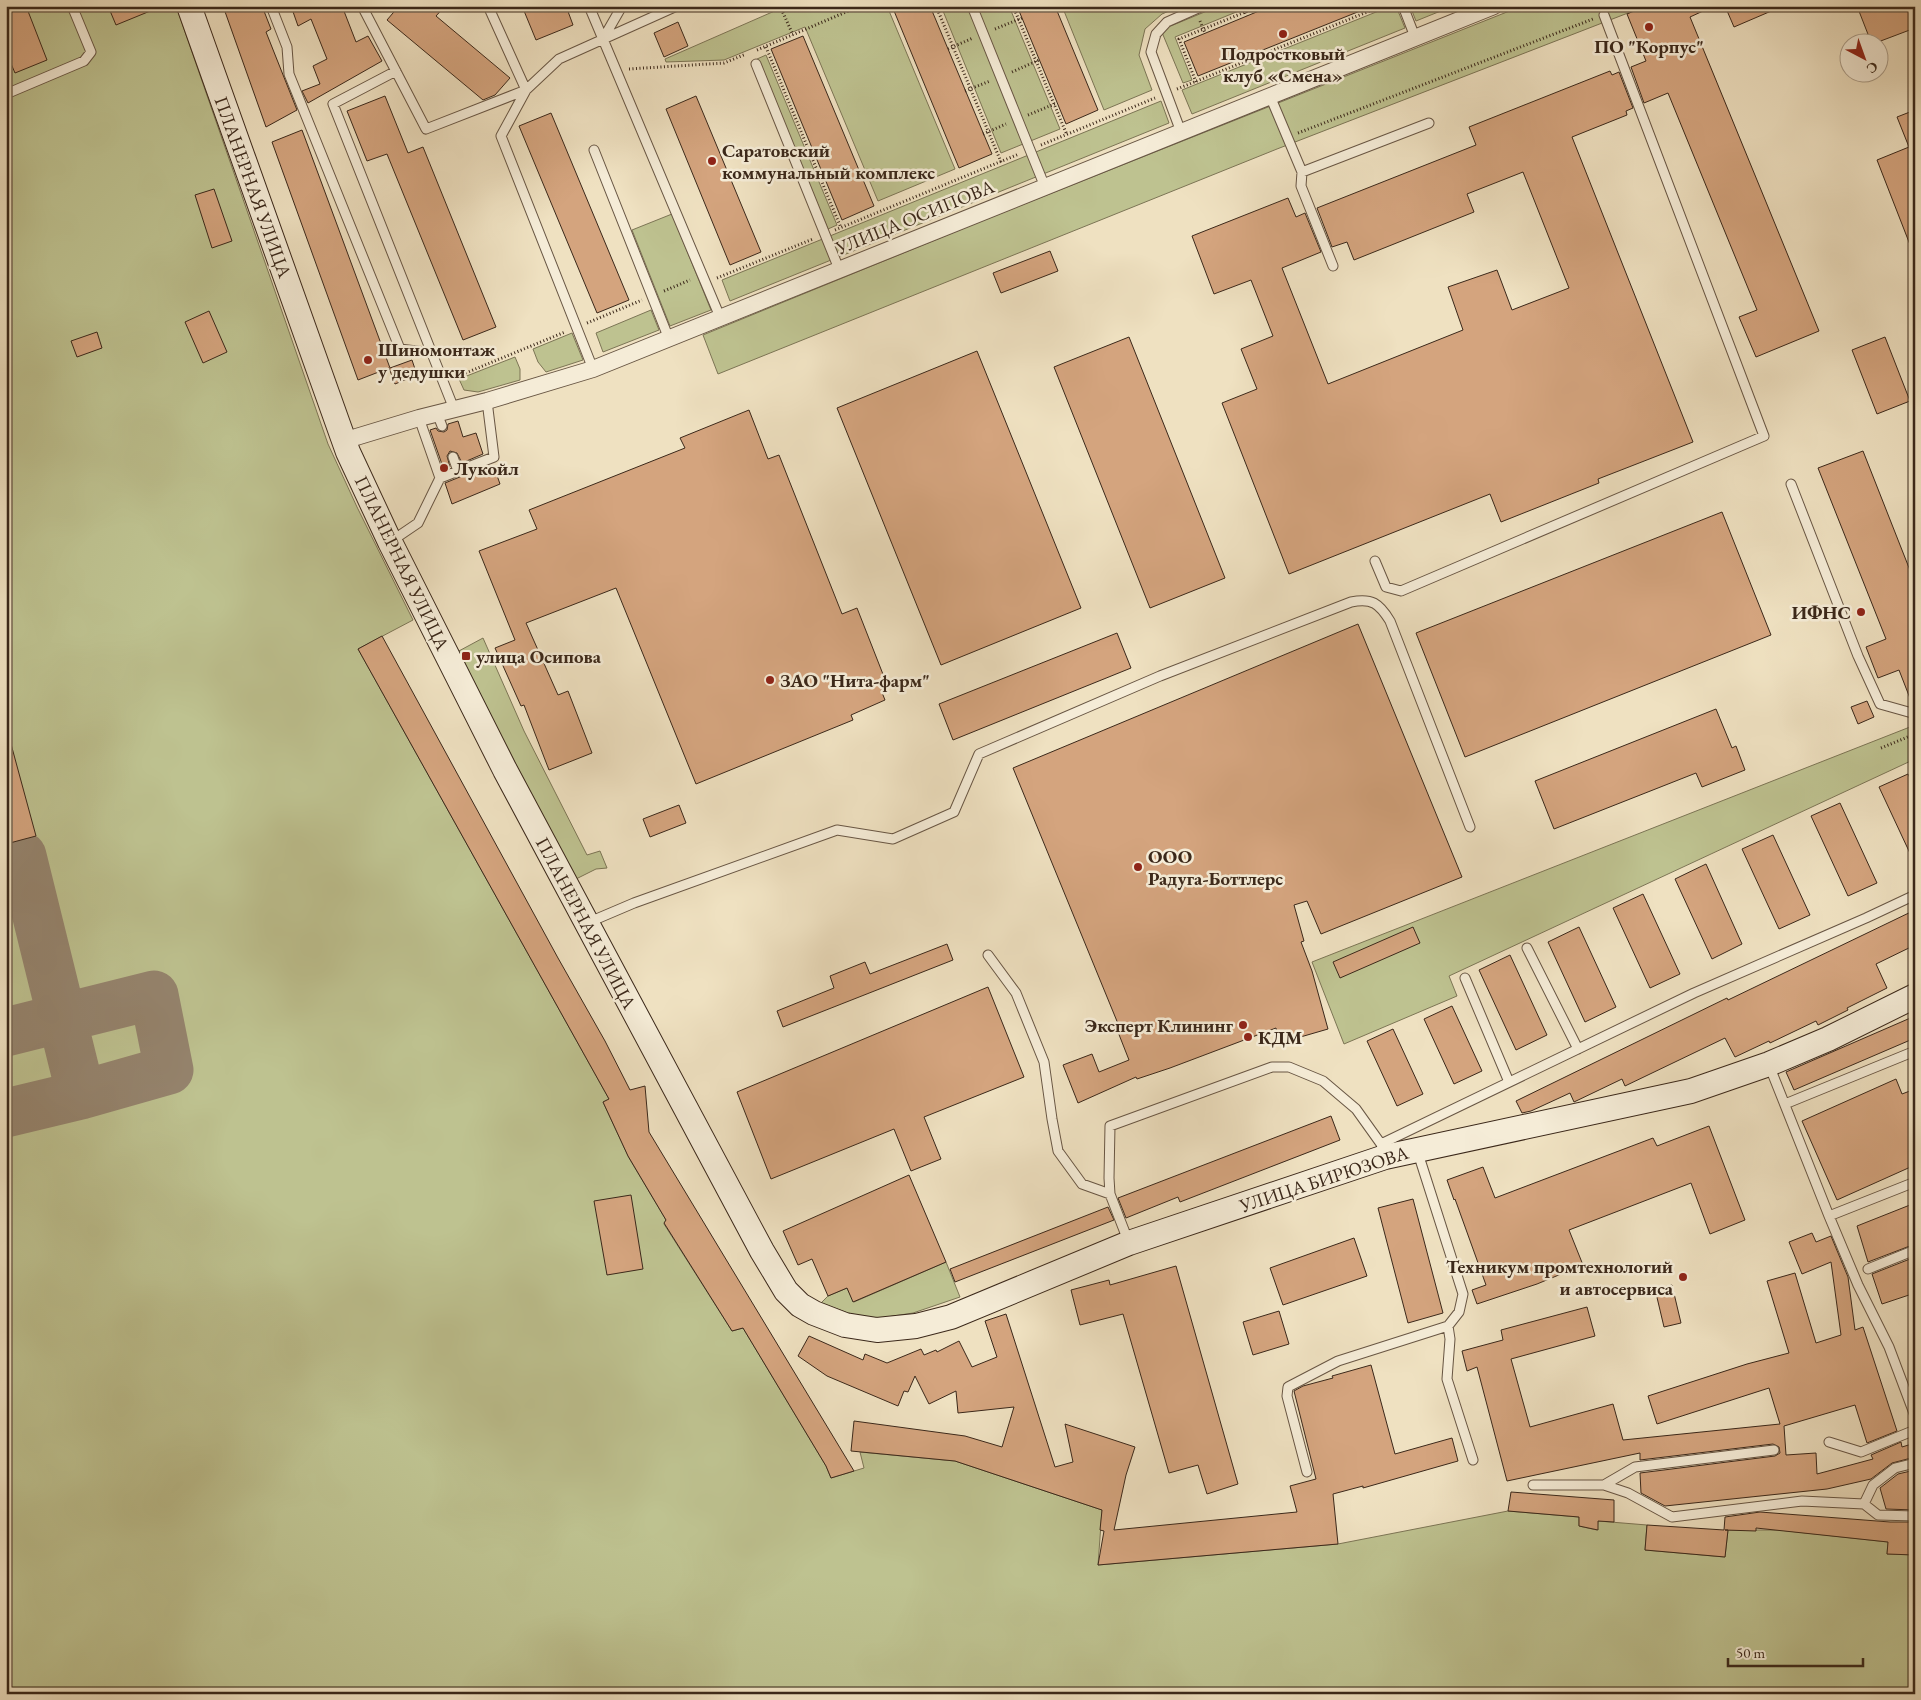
<svg xmlns="http://www.w3.org/2000/svg" width="1921" height="1700" viewBox="0 0 1921 1700" font-family="'EB Garamond',serif">
<style>
.green{fill:#bec290;stroke:#7c7555}
.lines{fill:none;stroke-linecap:round;stroke-linejoin:round}
.taxiway{stroke:#95846e;stroke-width:49}
.building{fill:#d4a47e;stroke:#3b281a}
.service-casing{stroke:#685644;stroke-width:11}
.minor-casing{stroke:#685644;stroke-width:18}
.secondary-casing{stroke:#3b281a;stroke-width:26}
.path{stroke:#3b281a;stroke-width:3;stroke-dasharray:1 2.5;stroke-linecap:butt}
.service{stroke:#f5ecd7;stroke-width:9}
.minor{stroke:#f5ecd7;stroke-width:16}
.secondary{stroke:#f5ecd7;stroke-width:24}
.poi-dot{fill:#8f2418;stroke:#f5ecd7;stroke-width:2}
.labels{text-anchor:middle;dominant-baseline:central;stroke-width:5;stroke-linejoin:round;paint-order:stroke}
.poi-label{font-size:19px;font-weight:bold;fill:#3b281a;stroke:#f5ecd7;text-anchor:start}
.street-label{font-size:19px;fill:#3b281a;stroke:#f5ecd7}
</style>
<rect width="100%" height="100%" fill="#efe1c1"/>
<filter id="stains"><feTurbulence type="fractalNoise" baseFrequency=".004" numOctaves="4"/><feColorMatrix values="0 0 0 0 .2 0 0 0 0 .09 0 0 0 0 .02 0 0 0 .5 -.17"/></filter>
<radialGradient id="worn" r=".72"><stop offset=".6" stop-color="#630" stop-opacity="0"/><stop offset="1" stop-color="#630" stop-opacity=".3"/></radialGradient>
<path class="green" d="M6,6H176L328,444L357,507L413,620L358,649L609,1099L603,1102L629,1158L666,1220L664,1224L732,1331L743,1328L826,1466L831,1478L864,1468L860,1452L955,1461L1102,1510L1098,1565L1338,1544L1508,1511L1579,1517V1526L1597,1530L1598,1521L1647,1525L1645,1550L1725,1557L1728,1530H1779L1888,1542L1887,1554L1915,1555V1694H6Z
M786,6H887L955,169L878,201L805,27L724,60L666,62L665,59Z
M941,6H1009L1060,129L1001,153Z
M1062,6H1181L1162,14L1145,29L1139,55L1152,90L1104,110Z
M1219,6H1251L1175,37L1192,80L1183,83L1161,30Z
M1391,6H1396L1405,28L1192,114L1182,90Z
M1410,6H1453L1416,21Z
M1522,6H1646L1277,149L718,374L703,335L979,222Z
M766,55L837,225L828,229L757,59Z
M1161,101L1169,123L730,301L722,280Z
M672,214L711,310L670,326L632,230Z
M651,310L659,330L603,352L596,333Z
M572,333L583,360L546,372L538,362L533,349Z
M515,357L520,369V380L478,392L464,390L459,379Z
M483,638L524,731L587,855L600,851L607,868L596,869L576,879L457,652Z
M1915,725V759L1449,976L1457,996L1344,1044L1312,962Z
M946,1262L960,1297L913,1313L874,1319L848,1313L821,1303L828,1296L847,1288L854,1302Z"/>
<g class="lines">
<path class="taxiway" d="M22,856L81,1095
M6,1032L154,995L169,1070L81,1095L6,1113"/>
</g>
<path class="building" d="M6,6H26L47,60L15,73L6,52Z
M108,6H159L160,7L116,25Z
M223,6H262L271,29L266,32L297,110L266,127Z
M291,6H342L356,42L368,36L382,61L308,103L302,91L320,84L313,66L327,59L311,19L298,26Z
M399,6H445L436,16L510,78L495,95L483,100L387,20Z
M522,6H566L573,25L536,40Z
M892,6H930L992,154L959,168Z
M1017,6H1055L1098,110L1066,124Z
M1271,6L1370,7L1198,76L1184,42Z
M1646,6H1714L1690,17L1819,331L1756,357L1739,317L1757,310L1668,93L1644,103L1631,67L1646,61L1627,14Z
M1725,6H1783L1734,27Z
M1857,6H1915V28L1878,42H1871Z
M678,22L688,46L664,57L654,33Z
M803,36L874,206L842,220L771,49Z
M1610,71L1612,75L1619,72L1633,108L1626,111L1627,115L1572,137L1693,442L1598,479L1599,483L1501,522L1490,494L1289,574L1222,403L1257,389L1241,349L1273,336L1251,280L1214,294L1192,236L1288,198L1296,217L1305,213L1321,252L1282,268L1328,384L1463,330L1448,287L1497,270L1512,310L1569,288L1523,172L1467,194L1474,212L1354,260L1347,242L1332,247L1317,208L1476,145L1469,127Z
M385,96L408,153L423,147L496,327L463,340L387,154L367,161L347,111Z
M696,96L761,252L730,265L666,109Z
M1915,110V255H1914L1877,160L1909,147L1897,117Z
M551,113L629,300L597,313L519,126Z
M302,130L390,368L412,360L417,375L395,384L389,368L358,380L272,142Z
M214,189L232,241L212,248L195,195Z
M1050,251L1058,271L1001,293L993,273Z
M209,311L227,352L203,363L185,322Z
M97,332L102,348L77,357L71,341Z
M1129,337L1225,578L1150,608L1054,367Z
M1885,337L1910,401L1877,414L1852,350Z
M977,351L1081,608L941,665L837,408Z
M749,410L768,459L779,455L842,614L857,608L888,687L881,690L885,700L851,715L853,720L696,784L616,588L526,623L558,695L568,691L592,753L549,770L524,705L521,706L495,648L515,640L479,551L537,529L529,510L685,448L680,438Z
M458,421L463,437L476,433L483,454L462,463L457,453L450,451L447,456L450,467L444,470L430,430L436,428L438,431L444,432L447,430L448,424Z
M1863,451L1915,583V706H1913L1899,670L1878,678L1866,647L1886,639L1818,468Z
M487,466L488,469L494,467L500,484L452,504L445,483Z
M1722,512L1771,635L1465,757L1416,633Z
M1358,624L1462,877L1321,934L1307,901L1294,905L1304,941L1301,942L1312,971L1328,1029L1297,1038L1295,1035L1284,1040L1281,1032L1277,1034L1276,1028L1170,1068L1137,1079L1136,1077L1078,1103L1063,1065L1092,1054L1099,1072L1129,1060L1118,1032L1121,1031L1013,768Z
M1117,633L1131,668L953,740L939,704Z
M382,636L558,958L605,1041L630,1090L645,1086L649,1132L854,1471L831,1478L826,1466L743,1328L732,1331L664,1223L666,1220L628,1156L603,1102L609,1099L358,649Z
M1867,701L1874,717L1858,724L1851,707Z
M1716,709L1732,748L1736,746L1745,770L1702,787L1696,773L1554,829L1535,781Z
M6,744H11L36,836L6,844Z
M1908,774L1915,788V864L1879,787Z
M1840,803L1877,883L1848,896L1811,816Z
M679,805L686,823L650,837L643,819Z
M1773,835L1810,915L1779,929L1742,849Z
M1706,864L1742,944L1712,959L1675,879Z
M1643,894L1680,974L1650,988L1613,908Z
M1915,910V945L1876,964L1887,988L1847,1008L1848,1010L1818,1025L1816,1021L1770,1043L1769,1041L1735,1057L1725,1038L1625,1086L1622,1079L1574,1102L1570,1093L1531,1111L1522,1113L1516,1101L1727,998L1728,1000Z
M1413,927L1420,943L1340,978L1333,962Z
M1579,927L1616,1007L1585,1022L1548,942Z
M947,944L953,960L783,1027L777,1011L834,988L830,976L865,962L870,974Z
M1510,955L1547,1035L1516,1050L1479,970Z
M988,987L1024,1077L924,1117L941,1159L911,1171L894,1129L771,1179L737,1092Z
M1452,1006L1482,1071L1454,1084L1424,1019Z
M1915,1016V1038L1794,1090L1786,1072Z
M1393,1029L1423,1094L1397,1106L1367,1041Z
M1896,1079L1902,1094L1915,1089V1165L1837,1200L1802,1121Z
M1331,1116L1340,1140L1180,1202L1178,1197L1126,1218L1118,1198Z
M1709,1126L1745,1220L1710,1234L1691,1183L1569,1230L1583,1265L1537,1284L1477,1304L1472,1290L1486,1285L1455,1199L1454,1200L1447,1180L1483,1167L1495,1198L1653,1138L1657,1146Z
M909,1175L946,1262L853,1302L847,1288L828,1296L812,1259L798,1265L783,1231Z
M631,1195L643,1269L607,1275L594,1201Z
M1413,1199L1443,1313L1408,1323L1378,1208Z
M1915,1203V1244L1868,1262L1857,1226Z
M1108,1207L1114,1220L955,1282L950,1269Z
M1812,1233L1816,1242L1831,1236L1848,1277L1855,1330L1863,1327L1897,1431L1867,1443L1855,1405L1784,1426L1786,1455L1816,1453L1817,1474L1873,1459L1871,1455L1901,1442L1902,1447L1915,1443V1457L1892,1463L1871,1479L1827,1489L1665,1506L1641,1493L1640,1473L1775,1456L1780,1453L1779,1447L1773,1444L1640,1460V1453L1507,1481L1477,1367L1467,1371L1462,1351L1503,1340L1501,1330L1587,1307L1595,1336L1511,1359L1530,1427L1613,1404L1623,1440L1780,1424L1769,1388L1657,1424L1648,1396L1747,1364L1789,1353L1767,1281L1795,1273L1816,1343L1841,1335L1831,1262L1802,1274L1789,1242Z
M1354,1238L1367,1276L1283,1305L1270,1268Z
M1915,1257V1293L1882,1304L1872,1274Z
M1176,1266L1238,1484L1207,1494L1198,1465L1169,1473L1123,1314L1080,1325L1071,1290L1109,1280L1110,1285Z
M1672,1285L1681,1323L1664,1327L1655,1289Z
M1279,1311L1289,1344L1253,1355L1243,1322Z
M1006,1314L1055,1467L1073,1462L1065,1424L1135,1447L1126,1475L1114,1530L1297,1512L1290,1486L1316,1479L1294,1391L1303,1386L1333,1378L1332,1376L1371,1365L1395,1454L1452,1438L1458,1461L1363,1488V1486L1333,1494L1338,1544L1098,1565L1104,1531L1100,1530L1102,1510L955,1461L851,1451L854,1421L965,1436L1002,1447L1014,1407L958,1413L956,1391L929,1404L915,1376L908,1392L904,1391L898,1406L827,1376L798,1356L809,1336L863,1360L865,1354L887,1363L921,1349L924,1355L936,1350L937,1352L959,1341L972,1367L997,1357L985,1321Z
M1915,1470V1510L1886,1509L1880,1488L1898,1474Z
M1511,1492L1614,1500V1522L1598,1521V1530L1579,1526V1517L1508,1511Z
M1760,1512L1890,1522H1915V1555L1887,1554L1888,1542L1756,1528V1531L1725,1530H1728L1725,1557L1645,1550L1647,1525L1724,1530L1725,1517Z"/>
<g class="lines">
<defs>
<path id="service" d="M271,6L287,47L289,74L400,349L433,353
M362,6L426,129L526,90L559,59L677,6
M488,6L526,90L501,136L593,369
M589,6L720,317
M972,6L1045,187
M1403,6L1415,37
M603,39L622,6
M756,64L839,269
M396,71L333,104L454,409
M6,94L84,61L91,52L72,6
M1270,96L1302,172L1301,186L1333,266
M1181,132L1151,52L1156,34L1167,22L1203,6
M594,150L669,339
M1302,172L1429,123
M437,413L442,426
M453,457L458,471
M440,478L494,457L487,401
M1791,484L1858,656L1880,704L1912,713L1915,712
M390,542L418,523L440,478L419,418
M1375,561L1386,587L1401,591L1764,436L1604,15
M587,923L634,903L837,830L893,839L954,812L979,754L1160,676L1351,602C1372,598 1379,603 1390,621L1470,827
M1527,948L1578,1049
M988,955L1016,993L1044,1062L1052,1119L1058,1151L1082,1184L1110,1194L1129,1243
M1465,978L1509,1082
M1769,1065L1829,1216L1858,1285L1889,1347L1915,1416
M1785,1104L1915,1051
M1385,1157L1381,1144L1694,993L1866,918L1915,895
M1110,1194L1109,1178L1110,1126L1272,1067H1289L1323,1081L1356,1109L1381,1144
M1829,1216L1915,1182
M1868,1269L1915,1250
M1448,1326L1450,1339L1447,1379L1473,1460
M1829,1442L1861,1452L1915,1430
M1307,1472L1287,1396L1288,1387L1338,1361L1448,1326L1459,1312L1463,1294L1417,1150
M1533,1485H1604L1628,1493L1672,1517L1802,1501L1864,1504L1873,1485L1895,1468L1915,1463
M1604,1485L1635,1467L1774,1450
M1864,1504L1878,1515L1915,1516"/>
<path id="minor" d="M343,441L419,418L487,401L593,369L1494,6"/>
<path id="secondary" d="M189,6L348,452L390,542L505,770L762,1251L786,1291L800,1305L814,1313L845,1325L877,1330L916,1326L951,1317L1129,1243L1385,1157L1691,1091L1769,1064L1828,1039L1915,996"/>
</defs>
<use href="#service" class="service-casing"/>
<use href="#minor" class="minor-casing"/>
<use href="#secondary" class="secondary-casing"/>
<path class="path" d="M780,6L793,35
M936,6L1001,162
M1013,6L1067,135
M1243,6L1247,16
M1372,10L1382,6
M1615,11L1626,6
M1200,21L1205,33
M995,29L1022,18
M766,47L841,228
M948,49L973,38
M757,50L860,6
M629,69L724,63L746,54
M1012,72L1039,60
M1196,82L1179,39L1260,6
M1177,89L1372,10L1370,6
M965,91L990,81
M1028,115L1057,103
M1298,133L1593,19
M983,134L1006,124
M1041,145L1155,98
M835,230L1019,154
M717,278L813,239
M664,291L690,280
M587,323L642,300
M456,377L565,332
M1881,748L1915,734"/>
<use href="#service" class="service"/>
<use href="#minor" class="minor"/>
<use href="#secondary" class="secondary"/>
</g>
<g class="poi-dot">
<circle cx="1649" cy="27" r="5"/>
<circle cx="1283" cy="34" r="5"/>
<circle cx="712" cy="161" r="5"/>
<circle cx="368" cy="360" r="5"/>
<circle cx="444" cy="468" r="5"/>
<circle cx="1861" cy="612" r="5"/>
<rect x="461" y="651" width="10" height="10" rx="2.5"/>
<circle cx="770" cy="680" r="5"/>
<circle cx="1138" cy="867" r="5"/>
<circle cx="1243" cy="1025" r="5"/>
<circle cx="1248" cy="1037" r="5"/>
<circle cx="1683" cy="1277" r="5"/>
</g>
<g class="labels">
<g class="poi-label">
<text x="1649" y="46" text-anchor="middle">ПО "Корпус"</text>
<text x="1283" y="53" text-anchor="middle">Подростковый<tspan x="1283" dy="22">клуб «Смена»</tspan></text>
<text x="722" y="150">Саратовский<tspan x="722" dy="22">коммунальный комплекс</tspan></text>
<text x="378" y="349">Шиномонтаж<tspan x="378" dy="22">у дедушки</tspan></text>
<text x="454" y="468">Лукойл</text>
<text x="1851" y="612" text-anchor="end">ИФНС</text>
<text x="476" y="656">улица Осипова</text>
<text x="780" y="680">ЗАО "Нита-фарм"</text>
<text x="1148" y="856">ООО<tspan x="1148" dy="22">Радуга-Боттлерс</tspan></text>
<text x="1233" y="1025" text-anchor="end">Эксперт Клининг</text>
<text x="1258" y="1037">КДМ</text>
<text x="1673" y="1266" text-anchor="end">Техникум промтехнологий<tspan x="1673" dy="22">и автосервиса</tspan></text>
</g>
<g class="street-label">
<text transform="translate(253 187) rotate(70)">ПЛАНЕРНАЯ УЛИЦА</text>
<text transform="translate(915 217) rotate(-22)">УЛИЦА ОСИПОВА</text>
<text transform="translate(402 563) rotate(64)">ПЛАНЕРНАЯ УЛИЦА</text>
<text transform="translate(586 923) rotate(62)">ПЛАНЕРНАЯ УЛИЦА</text>
<text transform="translate(1324 1179) rotate(-18)">УЛИЦА БИРЮЗОВА</text>
</g>
</g>
<rect width="1921" height="1700" fill="none" stroke="#efe1c1" stroke-width="25"/>
<rect x="8" y="8" width="1906" height="1685" fill="none" stroke="#3b281a" stroke-width="2.5"/>
<rect x="12" y="12" width="1896" height="1675" fill="none" stroke="#3b281a"/>
<g transform="translate(1864 58) rotate(139)"><circle r="24" fill="#f5ecd7" stroke="#ab9e8b"/>
<path d="M0-4L9 19L0 12L-9 19Z" fill="#8f2418"/>
<text y="-8" font-size="14" font-weight="bold" text-anchor="middle" fill="#3b281a">С</text>
</g>
<path d="M1728 1658v8h135v-8" fill="none" stroke="#3b281a" stroke-width="2.5"/>
<text x="1736" y="1658" font-size="15" fill="#3b281a" stroke="#f5ecd7" stroke-width="4" paint-order="stroke">50 m</text>
<rect width="100%" height="100%" filter="url(#stains)"/>
<rect width="100%" height="100%" fill="url(#worn)"/>
</svg>
